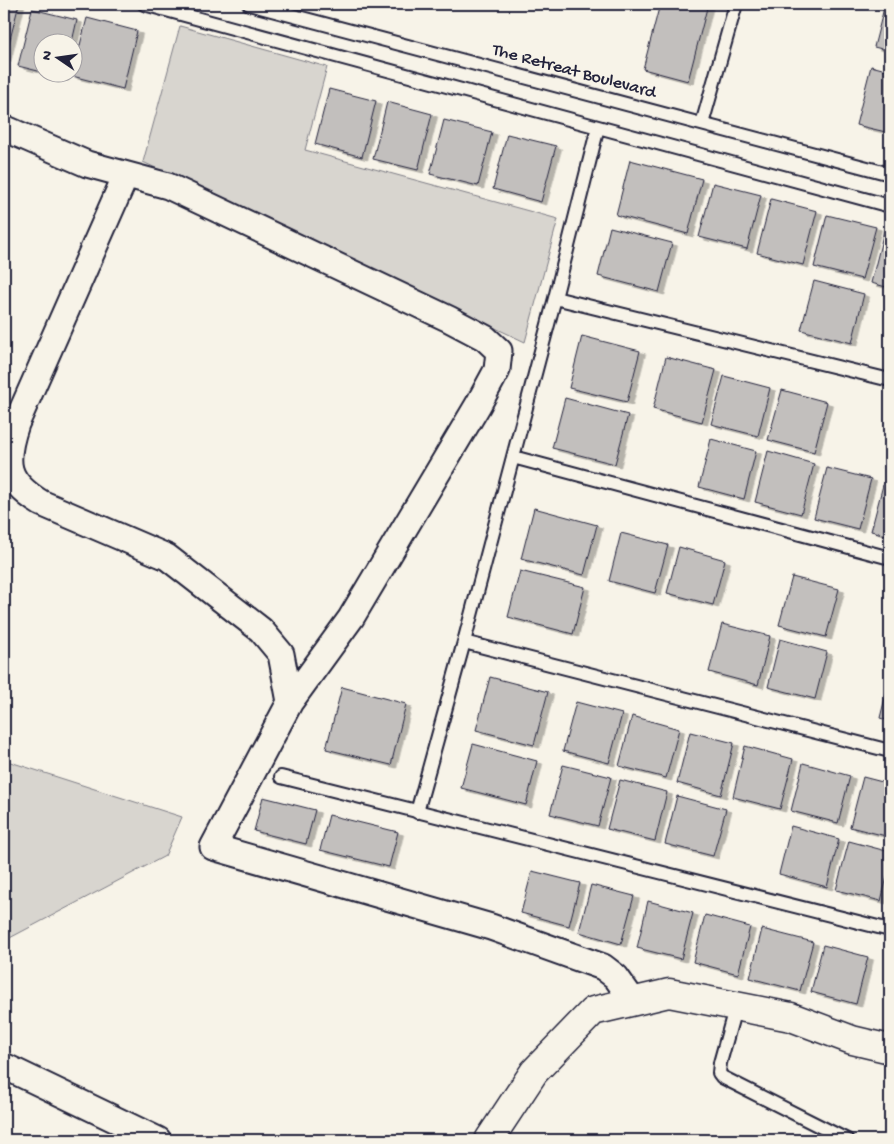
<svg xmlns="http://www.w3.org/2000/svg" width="894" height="1144" viewBox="0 0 894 1144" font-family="'Gochi Hand',sans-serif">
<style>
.green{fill:#d8d5cf;stroke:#7d7c85}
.building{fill:#c2bfbd;stroke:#22223b;filter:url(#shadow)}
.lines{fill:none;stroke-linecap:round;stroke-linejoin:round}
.service-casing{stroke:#22223b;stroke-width:16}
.minor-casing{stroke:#22223b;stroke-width:29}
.tertiary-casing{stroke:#22223b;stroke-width:31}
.service{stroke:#f7f3e8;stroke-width:12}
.minor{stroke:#f7f3e8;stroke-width:25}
.tertiary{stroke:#f7f3e8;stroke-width:28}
.labels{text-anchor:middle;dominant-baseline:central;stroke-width:4;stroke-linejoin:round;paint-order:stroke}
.street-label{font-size:18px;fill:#22223b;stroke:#f7f3e8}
</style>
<defs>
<filter id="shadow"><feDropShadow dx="5.5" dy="3" stdDeviation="0" flood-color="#0004"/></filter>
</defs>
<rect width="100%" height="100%" fill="#f7f3e8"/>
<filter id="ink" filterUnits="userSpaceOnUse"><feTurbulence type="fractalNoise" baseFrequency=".02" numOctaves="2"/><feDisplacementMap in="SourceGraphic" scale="10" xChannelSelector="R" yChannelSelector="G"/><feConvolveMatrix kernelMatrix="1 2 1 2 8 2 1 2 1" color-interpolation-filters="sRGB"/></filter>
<g filter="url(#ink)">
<path class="green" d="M180,26L327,67L305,150L558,219L525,342L143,162Z
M4,760L182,817L165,856L4,941Z"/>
<path class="building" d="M4,4H19L5,59H4Z
M660,4H708L688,81L643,69Z
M885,4H890V51L874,47Z
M32,9L77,20L72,42H42V72L18,66Z
M87,18L137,31L123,89L72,76Z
M871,66L890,71V133L856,125Z
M44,72H64L63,78Z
M329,89L376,101L362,157L315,144Z
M387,102L432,114L418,170L373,159Z
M444,120L492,132L478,186L430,174Z
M507,134L556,146L541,202L493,189Z
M630,160L702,179L688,234L616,215Z
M713,183L761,195L747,249L699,237Z
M771,199L817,211L803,265L757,253Z
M827,215L876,227L862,279L814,267Z
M610,227L672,243L659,292L598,276Z
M884,231L890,232V288L871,283Z
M814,281L864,294L852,343L801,330Z
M582,336L640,351L627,402L569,388Z
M666,357L716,370L702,422L653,409Z
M724,376L770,388L758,436L711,424Z
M782,390L827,402L814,452L768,440Z
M565,398L628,415L615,464L552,448Z
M711,439L756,451L744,499L699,487Z
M890,440V470L883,468Z
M768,451L814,464L801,514L755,502Z
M827,468L871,479L858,529L814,518Z
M883,485L890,486V536L871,531Z
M534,508L597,525L584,575L521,559Z
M621,533L668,545L655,593L609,581Z
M679,547L725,560L713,605L667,593Z
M520,571L585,587L573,634L508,617Z
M792,577L839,589L826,637L779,625Z
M722,624L770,636L758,685L709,672Z
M780,639L827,652L815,699L768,687Z
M490,677L548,692L534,745L476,730Z
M890,678V721L880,718Z
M342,687L406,704L391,765L326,749Z
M576,702L622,714L609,763L563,751Z
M632,716L679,729L666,778L619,766Z
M690,732L734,743L721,795L677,783Z
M473,744L537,761L526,805L461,788Z
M745,746L793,759L780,809L733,797Z
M803,763L850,776L838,823L791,811Z
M563,765L611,777L598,826L550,814Z
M863,777L890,784V837L850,827Z
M620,780L667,792L655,841L607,829Z
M677,796L726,809L713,856L665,844Z
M263,797L315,810L306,844L254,831Z
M329,815L398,832L389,867L320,850Z
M791,826L839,839L827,887L779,874Z
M849,841L890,852V865L881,901L836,890Z
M532,871L580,883L569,926L521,913Z
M591,885L634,896L621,944L579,932Z
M648,901L693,913L681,959L637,948Z
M705,915L750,927L738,974L693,962Z
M762,929L813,942L800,991L750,978Z
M823,945L868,957L856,1004L811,992Z"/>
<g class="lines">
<defs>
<path id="service" d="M144,4L890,206
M249,4L890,174
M702,124L736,4
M555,298L598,127
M890,380L555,298L464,642L890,751
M513,457L890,558
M281,777L890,930
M417,812L464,642
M736,1005L720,1063L719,1073L722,1077L847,1140"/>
<path id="minor" d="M4,128L87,164L168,186L449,319L485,338L499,351L497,370L478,405L351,618L290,702L213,847L491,927L603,967L616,977L633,1001
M126,175L16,424C3,463 5,481 41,503L167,557L261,630L281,654L290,702
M4,1066L158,1140"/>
<path id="tertiary" d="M489,1140L534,1072L593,1011L669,993L791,1017L852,1040L890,1049"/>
</defs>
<use href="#service" class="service-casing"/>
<use href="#minor" class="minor-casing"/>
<use href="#tertiary" class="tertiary-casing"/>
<use href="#service" class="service"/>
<use href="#minor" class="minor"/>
<use href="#tertiary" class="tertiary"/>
</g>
</g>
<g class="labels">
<g class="street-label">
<text transform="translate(574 72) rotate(15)">The Retreat Boulevard</text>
</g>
</g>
<rect width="894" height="1144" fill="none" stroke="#f7f3e8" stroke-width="20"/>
<rect x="10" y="10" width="874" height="1124" fill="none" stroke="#22223b" stroke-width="2" filter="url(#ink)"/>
<g transform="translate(58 58) rotate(283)"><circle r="24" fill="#f7f3e8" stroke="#a29fa3"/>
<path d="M0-4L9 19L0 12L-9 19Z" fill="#22223b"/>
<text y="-8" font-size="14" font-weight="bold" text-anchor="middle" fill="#22223b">N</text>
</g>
</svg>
